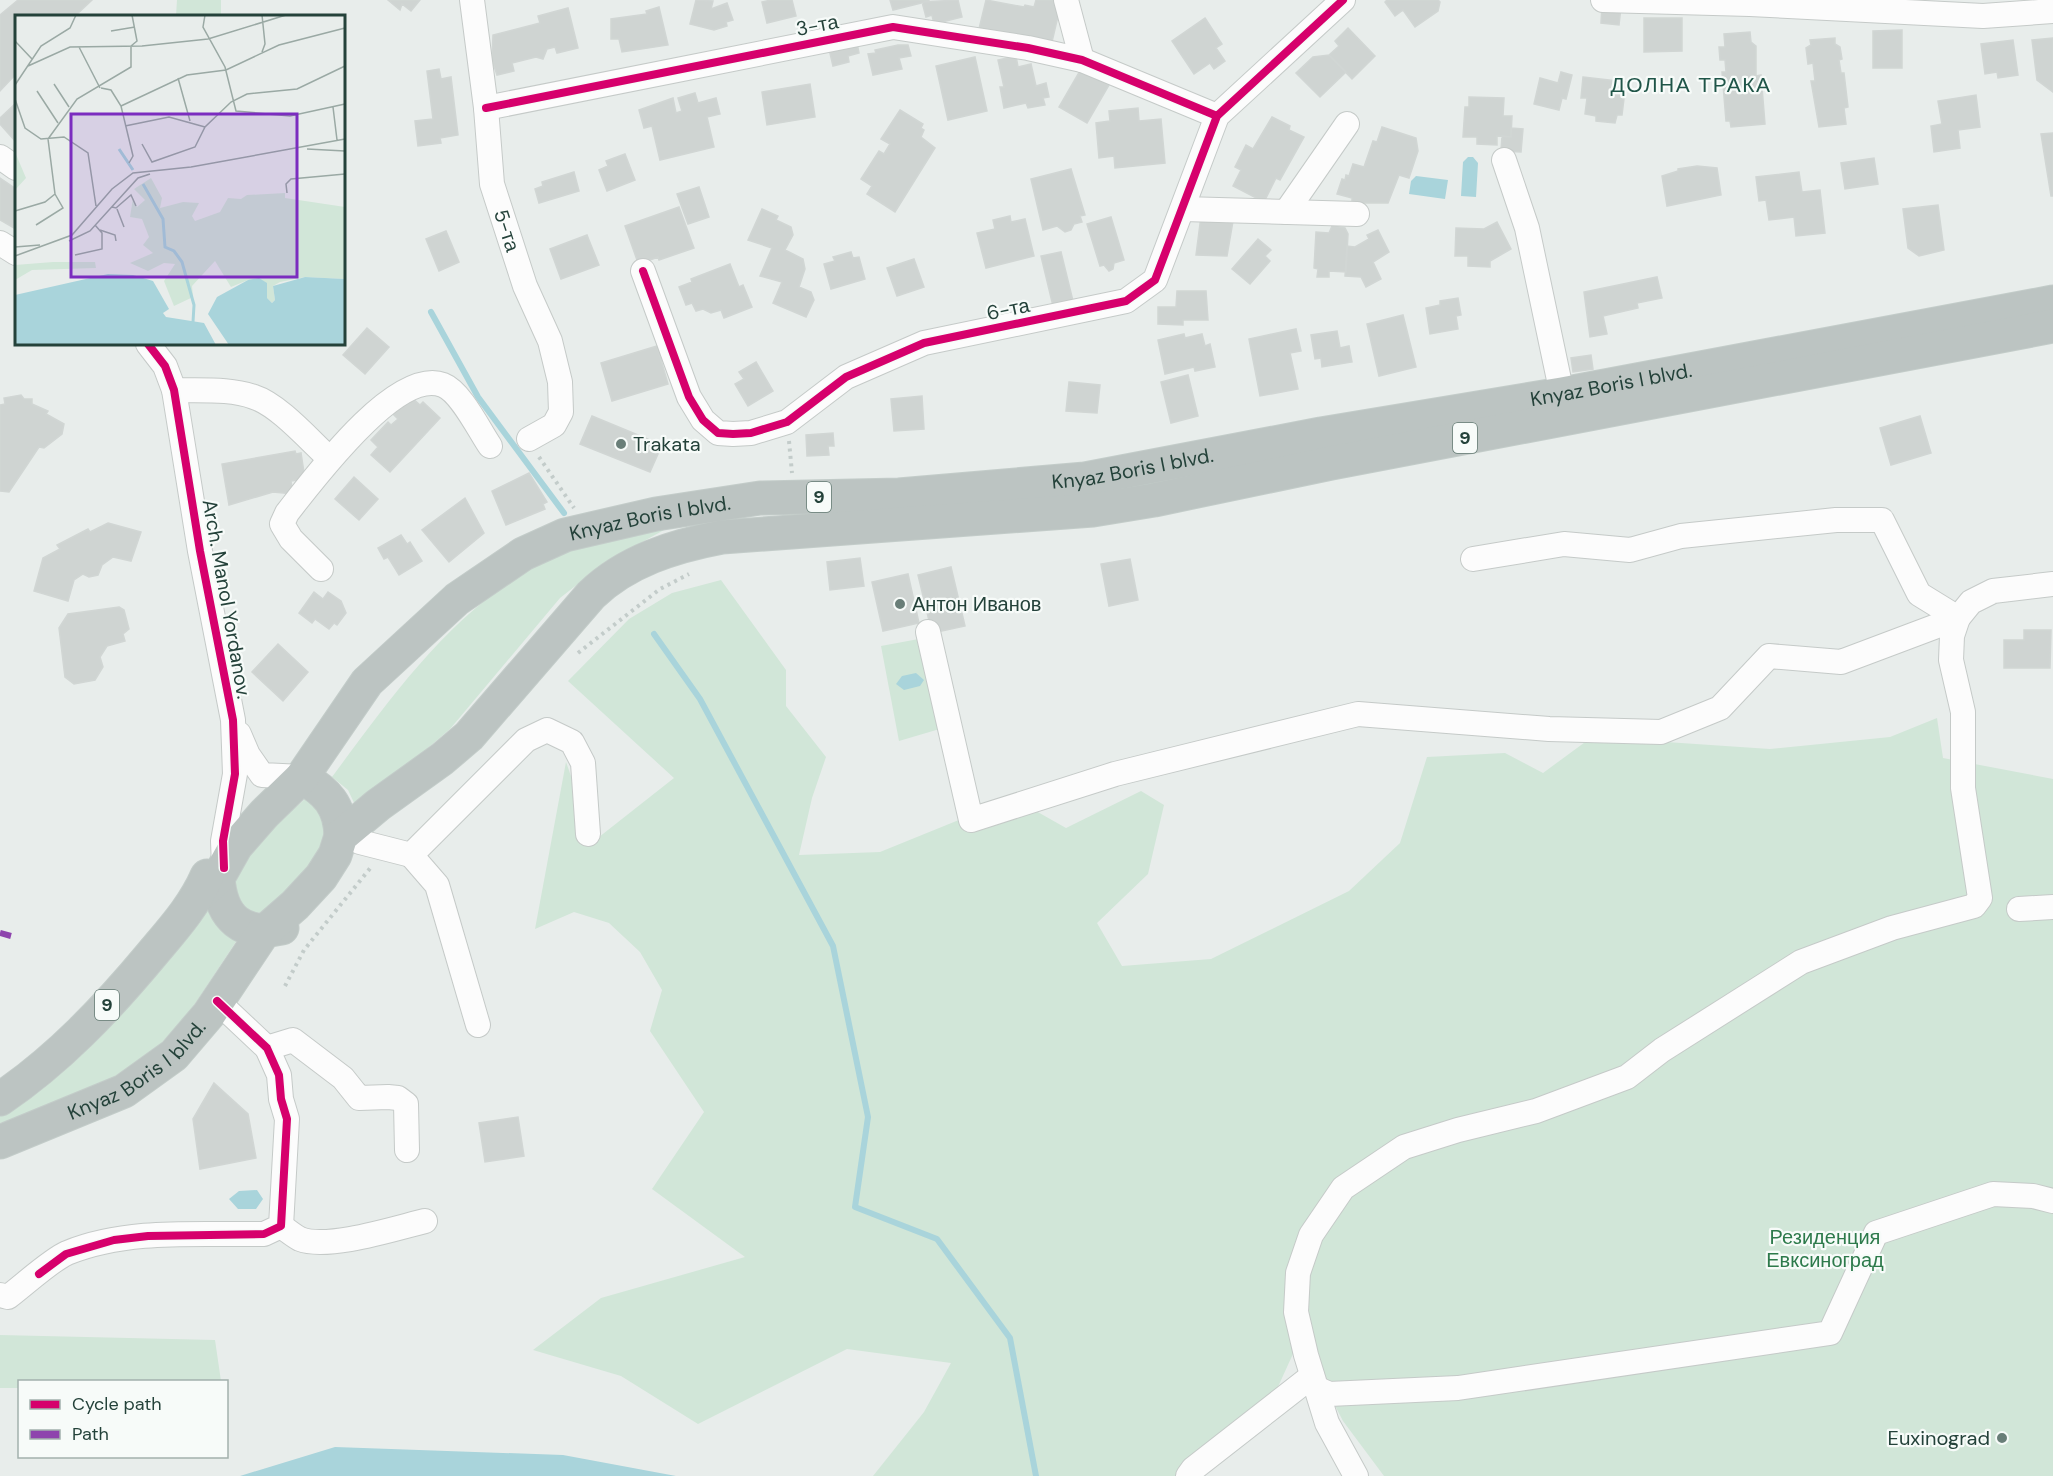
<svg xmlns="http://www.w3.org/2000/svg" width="2053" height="1476" viewBox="0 0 2053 1476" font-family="'DM Sans',sans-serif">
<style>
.green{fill:#d1e6d8}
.water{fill:#a9d4db}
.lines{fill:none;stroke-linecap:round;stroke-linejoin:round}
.stream{stroke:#a9d4db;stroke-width:6}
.building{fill:#cfd4d2;stroke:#d1d6d4;stroke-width:1.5}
.minor-casing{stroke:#c5cac8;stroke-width:26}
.highway-casing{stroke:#c3ccc9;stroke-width:35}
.path{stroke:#c3ccca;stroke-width:4;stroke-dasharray:3 4.5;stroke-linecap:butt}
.minor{stroke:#fcfcfc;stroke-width:24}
.highway{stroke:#bcc4c2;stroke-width:33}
.quiet{stroke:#8e44ad;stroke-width:6;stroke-dasharray:12 6;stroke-linecap:butt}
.cycleway-casing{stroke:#f7fbf9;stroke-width:11}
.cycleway{stroke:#d6006c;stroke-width:8}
.poi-dot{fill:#697e78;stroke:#f7fbf9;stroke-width:2}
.labels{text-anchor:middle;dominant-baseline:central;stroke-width:4.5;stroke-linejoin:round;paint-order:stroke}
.shield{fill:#f7fbf9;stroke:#637a73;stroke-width:1.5}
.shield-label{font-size:18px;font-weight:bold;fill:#24423a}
.street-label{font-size:20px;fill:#24423a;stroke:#f7fbf9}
.poi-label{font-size:20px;fill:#24423a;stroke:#f7fbf9;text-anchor:start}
.park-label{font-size:20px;fill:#2d7a4b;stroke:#f7fbf9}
.neighbourhood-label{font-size:21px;letter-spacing:1.5px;fill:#1f5548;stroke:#f7fbf9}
.inset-river{fill:none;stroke:#a9d4db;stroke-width:3}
.inset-road{fill:none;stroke:#9aa9a4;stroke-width:1.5}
.view{fill:#7b2cbf;fill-opacity:0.15;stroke:#7b2cbf;stroke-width:3}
.inset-edge{fill:none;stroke:#24423a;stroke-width:3}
</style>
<rect width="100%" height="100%" fill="#e8edeb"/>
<path class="green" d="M177,0H221V16H176Z
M662,526L664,530L606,562L560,598L450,729L357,809L348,790L332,777C401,684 472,582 586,543C610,535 637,531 662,526Z
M721,580L786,670V706L826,757L812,798L799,855L880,852L1013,798L1066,828L1141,791L1164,805L1148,874L1097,923L1122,966L1211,959L1349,891L1400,843L1427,757L1505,753L1543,773L1592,737L1770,749L1890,737L1937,718L1943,758L2053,779V1476H1384L1343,1421L1329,1394L1307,1323L1277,1389L1175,1476H873L924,1412L951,1363L847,1349L698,1424L621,1376L533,1350L601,1298L745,1257L652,1189L704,1112L650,1031L662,990L640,952L609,923L574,912L535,929L566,762L594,841L674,778L568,681L629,619L672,593Z
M924,638L943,728L899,741L881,646Z
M308,796L329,826L309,879L269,911L249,914L240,911C238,904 233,895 232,888C230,855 287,817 308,796Z
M210,906L239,937L189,1013L155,1050L117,1078L28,1116L0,1123V1111Z
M0,1335L215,1340L221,1381L20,1382L19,1388H0Z"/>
<path class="water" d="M1468,157H1473L1478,163L1476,197L1461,196L1463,162Z
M1416,176L1448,180L1445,199L1409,194L1411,181Z
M916,673L924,680L920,686L904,690L896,684L902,676Z
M257,1190L263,1199L256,1209H238L229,1199L239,1191Z
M335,1447L563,1455L676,1476H240Z"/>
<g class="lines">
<path class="stream" d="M431,312L478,397L564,513
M654,634L700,699L833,946L868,1117L855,1207L937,1239L1010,1338L1036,1476"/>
</g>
<path class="building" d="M18,0H92L75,16H16V74L0,91V15Z
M388,0H420L411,11L402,4L400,10Z
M696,0L713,1L711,9L727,3L733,20L726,22L727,26L714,30L690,24Z
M771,0H792L796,16L767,23L762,2Z
M890,0H928L929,1L893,10Z
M958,0L962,17L934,24L932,15L926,17L922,2Z
M986,0L1024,7L1025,5L1034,7L1036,0H1057L1059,12L1051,46L979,29Z
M1387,0H1438L1440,2L1438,11L1415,27L1403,10L1395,16L1385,2Z
M1602,5L1621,7L1619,25L1601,23Z
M659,7L668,45L622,52L619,39H611V19L647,14L646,11Z
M568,8L578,48L557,53L555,47L547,49L543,59L536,57L512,63L514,71L497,75L492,60L493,35L540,23L538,16Z
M1205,18L1222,44L1216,48L1225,61L1214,69L1210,63L1194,74L1172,41Z
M1644,18H1682V51L1644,52Z
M1348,28L1375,56L1352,79L1329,55L1339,46L1335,41Z
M1902,30V68H1873V31Z
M1750,32L1751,42L1756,46V76L1761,75L1765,124L1731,127L1730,121H1726L1722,72H1726L1725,60H1720L1719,47H1725L1724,34Z
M1835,38V44L1840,47L1842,59L1839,60L1841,73H1844L1848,107L1844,108L1846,124L1819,127L1811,81H1815L1813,63L1808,64L1806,48L1811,45L1810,40Z
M2053,38V92L2037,80L2032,40Z
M2013,40L2018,75L1998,78L1997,72L1985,74L1981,44Z
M857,43L859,53L848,56L849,62L833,66L829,49Z
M898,45H908L911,56L899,58L902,69L873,75L868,54L876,53L875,50Z
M1329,55L1346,72L1320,97L1296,73L1313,57Z
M1016,56L1018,67L1031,64L1036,86L1046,83L1049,97L1043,98L1045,105L1028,108L1026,103L1004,108L1000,87H1004L998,60Z
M975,57L987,111L948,120L936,66Z
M439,69L441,79L451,77L458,135L440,138L441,143L418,146L415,121L433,119L427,71Z
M1081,69L1109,85L1087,123L1059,107Z
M1561,72L1572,75L1566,99L1562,98L1559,110L1534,104L1540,78L1558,83Z
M1583,77L1626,82L1622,115H1617L1615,123L1596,121V116L1585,114L1587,98H1581Z
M810,84L815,117L767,125L762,92Z
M695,93L698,103L716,98L720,114L707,117L714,147L660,160L652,126L644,128L639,110L673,98L676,113L682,111L678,98Z
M1976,95L1980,127L1958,130L1960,148L1934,152L1931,126L1942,124L1938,101Z
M1469,97L1504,98L1503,116H1512L1511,137L1497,136V145L1477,144V137H1463L1465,107H1469Z
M16,103V142L0,124V118Z
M1138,108L1139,121L1161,119L1165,163L1115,168L1114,156L1099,158L1096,123L1110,121L1109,111Z
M900,110L923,124L921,128L924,130L921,137L935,148L895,212L867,194L872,186L861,179L879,151L884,154L890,144L881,139Z
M1272,117L1290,126L1289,130L1304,137L1280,180L1276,178L1264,202L1233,186L1241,170L1235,167L1246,145L1253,149Z
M1382,127L1416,138L1418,151L1409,178L1399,175L1388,203H1352V198L1337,194L1342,179L1345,180L1346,175L1349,176L1353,164L1364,167L1373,141L1377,142Z
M1511,128L1523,129L1521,152L1501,151L1502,136L1511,137Z
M2053,133V196H2051L2041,134Z
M625,154L635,180L607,191L599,170L608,166L606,161Z
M1874,158L1878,184L1845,189L1841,163Z
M1697,166L1717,168L1721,195L1667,206L1662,176L1678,171V169Z
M1071,169L1085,215L1080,216L1082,222L1074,224L1071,230L1065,232L1057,226L1043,230L1031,179Z
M574,172L579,191L539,203L535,189L543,186L542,182Z
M1799,172L1802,192L1820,190L1825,233L1796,236L1794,217L1769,220L1766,200L1759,201L1756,177Z
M0,178L16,189L14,228L0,220Z
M699,187L709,217L688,224L677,194Z
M1938,205L1944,250L1919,256L1908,248L1903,209Z
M679,207L694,248L659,260L658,257L642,263L641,259L637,260L625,226Z
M762,209L778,216L776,220L791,227L793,235L785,250L803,259L805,269L799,287L811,292L814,300L806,317L773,303L782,282L760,276L772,248L748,240Z
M1010,216L1011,222L1025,219L1034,256L986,268L977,233L995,229L993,220Z
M1201,216L1233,221L1227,256L1196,255Z
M1111,217L1124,260L1114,263L1113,269L1109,271L1104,265L1100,266L1087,224Z
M1497,222L1511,249L1490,261V267L1468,266V256H1455L1456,228L1484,229Z
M1332,226L1345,228L1348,234L1346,272L1329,271V277H1317L1318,269L1314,268L1316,232L1329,233Z
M1378,230L1389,252L1373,262L1381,279L1366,287L1361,277L1345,276L1347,246L1355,247L1369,239L1367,235Z
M446,231L459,262L439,271L426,239Z
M587,235L599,265L561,279L550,249Z
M1258,239L1271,250L1265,256L1270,261L1250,284L1232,269Z
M851,252L853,258L859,257L865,279L831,289L824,264L835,261L833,257Z
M1061,252L1073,301L1053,306L1041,256Z
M914,259L924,287L897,296L887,268Z
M730,264L739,287L743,285L752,307L724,318L721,310L711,313L703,309L696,311L692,303L686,305L679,287L692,282L691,279Z
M1657,277L1662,298L1637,303L1638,308L1603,316L1607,334L1590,337L1584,292Z
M1177,291H1206L1208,320H1183V325L1158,324V307H1176Z
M1458,298L1461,315L1456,316L1458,329L1430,334L1426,308L1440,305V301Z
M1403,315L1416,367L1379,376L1367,324Z
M367,328L389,347L365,374L343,355Z
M1296,329L1301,351L1290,353L1298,389L1260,396L1249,339Z
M1337,331L1340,348L1349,346L1352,362L1322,367L1321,358L1315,359L1311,335Z
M1184,334L1185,338L1202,334L1205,346L1210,344L1215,367L1195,371L1194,367L1165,374L1158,340Z
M657,346L668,384L612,401L601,363Z
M1591,355L1593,369L1573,372L1571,358Z
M756,362L773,391L748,406L735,384L744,379L739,372Z
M1188,375L1198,416L1171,423L1161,382Z
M1069,382L1100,385L1097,413L1066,411Z
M21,395L24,399H32V404L48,411L46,414L64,424L62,434L44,448L39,447L9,492L0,491V405L5,404L4,398Z
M410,396L420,405L423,402L440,418L390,472L371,455L378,447L371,440L388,422L391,425L398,419L393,414Z
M922,396L924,429L894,431L891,399Z
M592,416L662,445L650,472L580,444Z
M1920,416L1931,453L1891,465L1880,428Z
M833,433L834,446H828L829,455L807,456L806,435Z
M295,451L296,454L301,453L305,479L291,481L293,494L273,492L229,505L222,464Z
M529,473L547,502L543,504L545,509L506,525L492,491Z
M354,477L378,499L359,520L335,499Z
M465,498L484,533L449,562L422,530Z
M108,523L141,532L131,561L113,557L102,565L98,575L89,577L83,574L74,580L68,601L34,591L43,558L60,549L57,545L88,529L90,532Z
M401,535L407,544L410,542L422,561L399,575L388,557L384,559L378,548Z
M860,558L864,586L830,590L827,562Z
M1130,559L1138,600L1109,606L1101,564Z
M951,567L965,626L932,633L918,575Z
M908,574L919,623L883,631L872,582Z
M314,592L323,599L328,592L341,601L346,613L337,625L334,623L329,629L315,619L312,623L299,613Z
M119,607L124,610L129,629L123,634L125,641L107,646L100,657L103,667L95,680L74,684L65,677L59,628L68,614Z
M2024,630H2051L2050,668H2004V640H2024Z
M278,644L308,672L283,701L252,672Z
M214,1083L248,1114L256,1158L200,1169L193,1119Z
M518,1117L524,1156L485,1162L479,1123Z"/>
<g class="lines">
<defs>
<g id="minor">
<path id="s1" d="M472,0L486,108L492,184L525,286L550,341L560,382L561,412L554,425L529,439"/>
<path d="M1066,0L1082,60"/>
<path d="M1603,0L1750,4L1983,16L2053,11"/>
<path d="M486,108L893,27L1028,48L1082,60L1217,116"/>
<path d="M0,157L16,168"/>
<path d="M1504,160L1527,228L1562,394"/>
<path d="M1183,209L1357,214"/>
<path d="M1286,212L1347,124"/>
<path d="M0,243L16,253"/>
<path d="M643,271L689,397L703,420L718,433L733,434L751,433L787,422L846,377L924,343L1126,301L1155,280L1217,116L1343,0"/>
<path d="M148,344L165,366L174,390L200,551L233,720L235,774L223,841L224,867"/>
<path d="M174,390C200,391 230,388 254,397C279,405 310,441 330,459"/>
<path d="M1473,559L1564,544L1630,550L1681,536L1836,520H1882L1919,594L1958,618"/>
<path d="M321,569L291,539L282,524L287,513C313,480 396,367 443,385C461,392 479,430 490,446"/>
<path d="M928,632L971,820L1115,774L1358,714L1549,729L1661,732L1720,708L1769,656L1841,662L1958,618"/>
<path d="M239,734L248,755L262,775L302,777"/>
<path d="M360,842L411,855L526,740L547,730L572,742L583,763L588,834"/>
<path d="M411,855L437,885L478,1025"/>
<path d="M2019,909L2053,907"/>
<path d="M267,1048L293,1040L343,1078L359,1098L388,1097L398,1098L406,1104L407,1150"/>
<path d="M281,1226C287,1230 294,1236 300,1239C328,1250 396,1228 425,1221"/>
<path d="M0,1295L8,1297C24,1285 51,1260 67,1253C128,1228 200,1235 264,1234L281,1226L287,1119L281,1099L279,1075L267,1048L217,1001"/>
<path d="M1316,1388L1329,1394L1458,1388L1830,1333L1876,1233L1993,1194L2033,1196L2053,1201"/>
<path d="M1188,1476L1193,1469L1312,1376"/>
<path d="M1356,1476L1327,1423L1306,1355L1296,1312L1298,1273L1311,1235L1343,1188L1404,1147L1458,1130L1536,1111L1627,1077L1662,1050L1801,962L1892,928L1974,906L1980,898L1963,788V712L1951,660L1952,636L1958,618L1971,602L1993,591L2053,584"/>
</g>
<g id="highway">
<path d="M302,777C327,792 340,805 341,836"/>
<path d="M218,878C221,918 242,937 282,928"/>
<path id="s2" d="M199,895L218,878L236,846L264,814L302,777L367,682L457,599L523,554L565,535L656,514L760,498L899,495L1085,479L1321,434L1562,394L2053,302"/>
<path d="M0,1099C58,1060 107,1008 152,954C173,929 194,906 207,876"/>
<path id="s3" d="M0,1142L124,1091L174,1055L209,1014L263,933L295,905L321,877L335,855L341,836L378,805L442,759L469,736L591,595C626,561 674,546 722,537L1093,510L1154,500L1331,463L2053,326"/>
</g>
</defs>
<use href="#minor" class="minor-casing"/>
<use href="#highway" class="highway-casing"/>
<path class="path" d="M789,441L792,473
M539,457L574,508
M578,653L660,589L689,574
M285,986L304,950L372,866"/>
<use href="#minor" class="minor"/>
<use href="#highway" class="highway"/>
<path class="quiet" d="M0,933L11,936"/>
<defs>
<path id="cycleway" d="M486,108L893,27L1028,48L1082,60L1217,116
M643,271L689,397L703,420L718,433L733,434L751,433L787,422L846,377L924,343L1126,301L1155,280L1217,116L1343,0
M148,344L165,366L174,390L200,551L233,720L235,774L223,841L224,868
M39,1274L66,1254L114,1240L148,1236L264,1234L281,1226L287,1119L281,1099L279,1075L267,1048L217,1001"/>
</defs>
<use href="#cycleway" class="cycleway-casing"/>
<use href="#cycleway" class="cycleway"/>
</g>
<g class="poi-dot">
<circle cx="621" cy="444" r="6"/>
<circle cx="900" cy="604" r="6"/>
<circle cx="2002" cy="1438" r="6"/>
</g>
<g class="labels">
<g class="shield">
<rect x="1453" y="423" width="24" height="30" rx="4.5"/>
<rect x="807" y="482" width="24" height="30" rx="4.5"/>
<rect x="95" y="990" width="24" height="30" rx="4.5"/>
</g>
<g class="shield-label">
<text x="1465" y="438">9</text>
<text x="819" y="497">9</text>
<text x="107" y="1005">9</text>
</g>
<g class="street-label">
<text transform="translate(817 25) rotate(-11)">3-та</text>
<text stroke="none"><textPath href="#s1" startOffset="234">5-та</textPath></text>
<text transform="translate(1008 309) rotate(-12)">6-та</text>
<text stroke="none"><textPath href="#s2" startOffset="1580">Knyaz Boris I blvd.</textPath></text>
<text stroke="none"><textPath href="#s2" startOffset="1094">Knyaz Boris I blvd.</textPath></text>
<text stroke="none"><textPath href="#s2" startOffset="608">Knyaz Boris I blvd.</textPath></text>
<text transform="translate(227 599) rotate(80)">Arch. Manol Yordanov.</text>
<text stroke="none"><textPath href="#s3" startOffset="156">Knyaz Boris I blvd.</textPath></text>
</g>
<g class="poi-label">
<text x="633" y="444">Trakata</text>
<text x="912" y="604">Антон Иванов</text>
<text x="1990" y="1438" text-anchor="end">Euxinograd</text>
</g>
<g class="park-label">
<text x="1825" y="1237">Резиденция<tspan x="1825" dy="23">Евксиноград</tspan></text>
</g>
<g class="neighbourhood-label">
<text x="1691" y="85">ДОЛНА ТРАКА</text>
</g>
</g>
<g transform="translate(15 15)">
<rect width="330" height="330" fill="#e8edeb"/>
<path d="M0,137L11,163L0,175ZM136,163L147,183L145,193L168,187L184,188L177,201L180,206L205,197L213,183L226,184L232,180L270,178V183L330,192V264L290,262L265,267L258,271L260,285L257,288L233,265L216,272L200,246L177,271L178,282L159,291L149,266L160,249L149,248L133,256L115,248L138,238L128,230L134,222L127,204L115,202L118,183L122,192L130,185L119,174ZM38,247H80L81,253L17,255L0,265V250Z" fill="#d1e6d8"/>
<path d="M93,259L118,260L138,266L154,294L148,298L151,302L189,308L201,330H0V280ZM290,262L330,264V330H214L193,299L202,282L233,265L244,263L252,268V283L257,288L260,285L258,271Z" fill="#a9d4db"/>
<path class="inset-river" d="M104,134L118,155M128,169L148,204L150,232L159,236L167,247L179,290L178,307"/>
<path class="inset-road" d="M190,0L188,12L210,52L221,96L275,101L330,89M247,0L250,29L247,37M96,16L120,12M0,26L17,44M64,32L85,73M13,51L55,32L127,31L193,24L271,0M163,63L175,106M39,69L54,92M0,70L26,31L55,13L61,0M86,73L96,75L106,91L118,141L114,148M22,76L43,108M0,84L10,113L26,124L49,122L73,138L81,191M106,91L172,60L211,55L264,30L330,13M318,92L322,125M110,111L154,102L190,112M127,129L137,147L180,132L190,112L216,87L232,79L282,74L330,51M292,134L330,136M272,178L271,169L276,164L330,159M97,192L101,193L116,180L121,191M102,194L109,212M0,196L30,187L40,179L33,124L62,84L116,52V31L122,26L117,0M21,210L48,193L40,179M85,215L100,220L101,226M54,226L75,216L123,163L135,159M0,232L25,230M60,240L87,234V218L80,210M0,241L57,220L97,174L118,158L176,152L330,124"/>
<path class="view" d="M56,99H282V262H56Z"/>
<rect width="330" height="330" class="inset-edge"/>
</g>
<rect x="18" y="1380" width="210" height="78" fill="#f7fbf9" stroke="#a3b1ad" stroke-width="1.5"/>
<rect x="30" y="1400" width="30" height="9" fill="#d6006c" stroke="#a3b1ad" stroke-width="1.5"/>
<text x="72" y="1410" font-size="18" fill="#24423a">Cycle path</text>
<rect x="30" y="1430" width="30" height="9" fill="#8e44ad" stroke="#a3b1ad" stroke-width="1.5"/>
<text x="72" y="1440" font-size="18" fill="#24423a">Path</text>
</svg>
